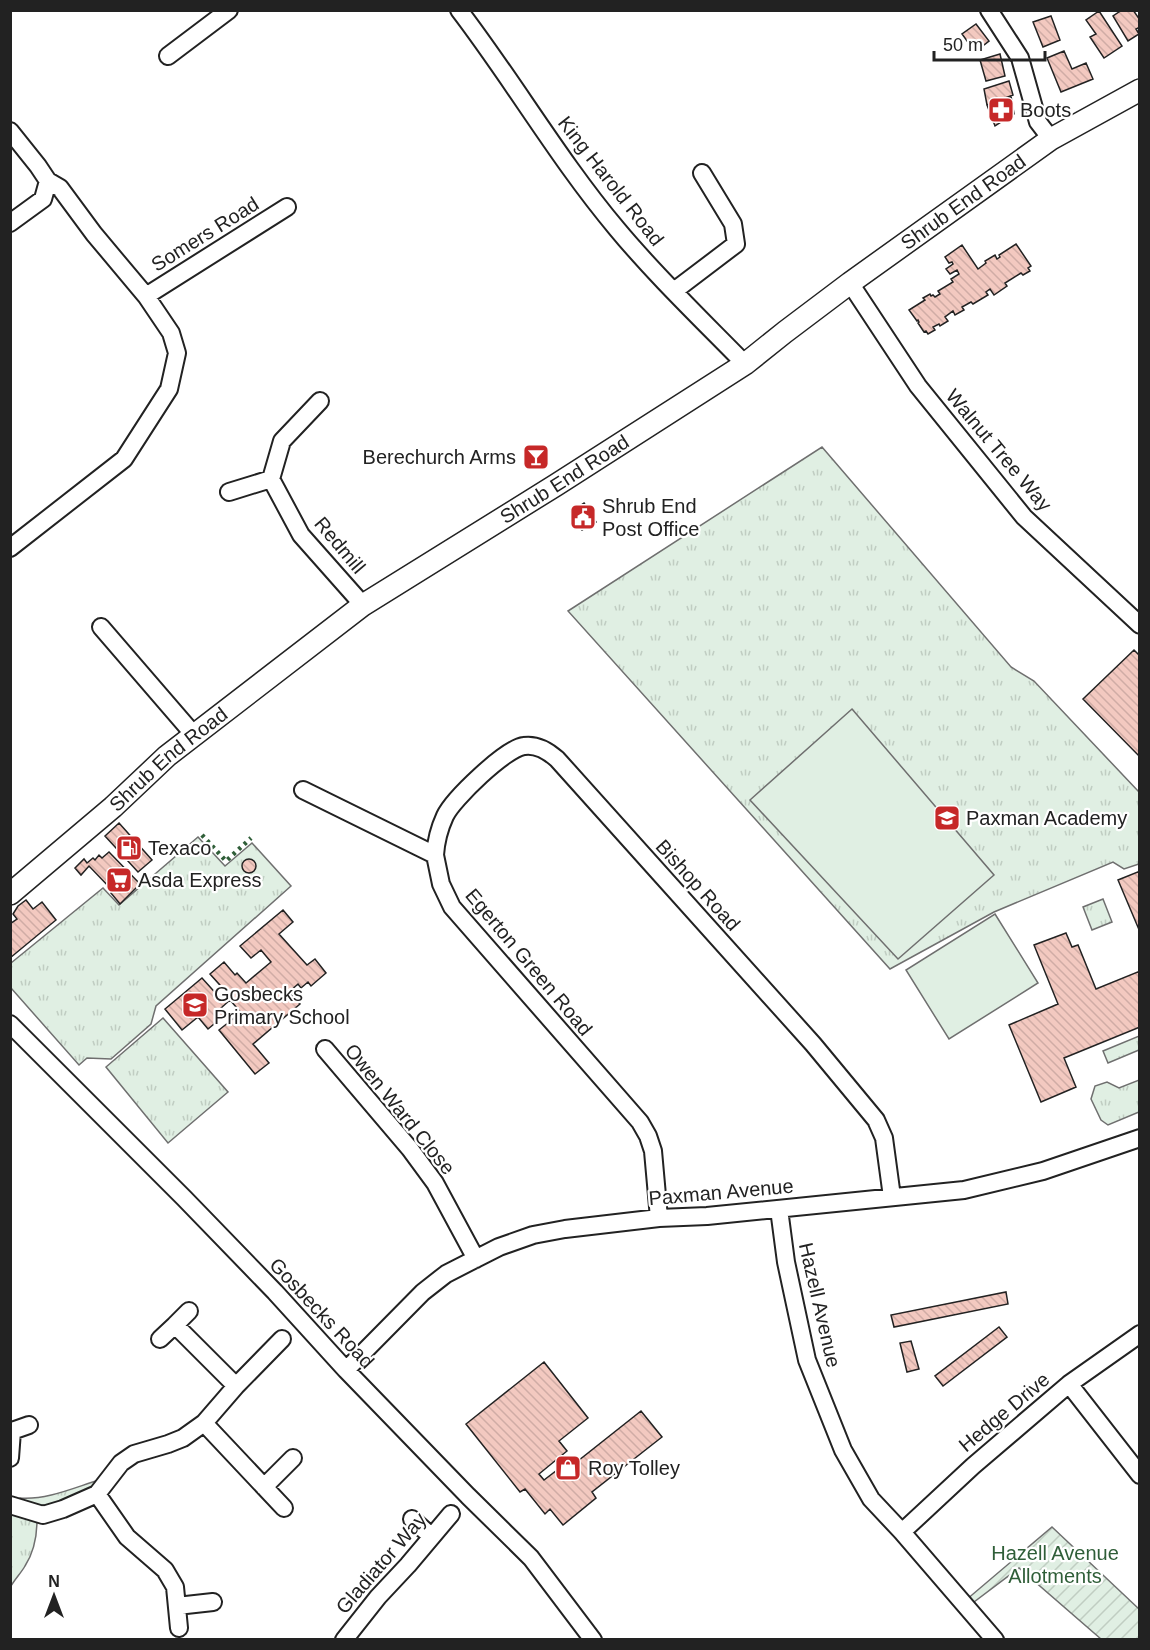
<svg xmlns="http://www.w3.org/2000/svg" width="1150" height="1650" viewBox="0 0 1150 1650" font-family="Helvetica,sans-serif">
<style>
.grass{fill:url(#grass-tufts);stroke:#6f6f6f;stroke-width:1.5}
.garden{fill:url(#garden-furrows);stroke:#6f6f6f;stroke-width:1.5}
.pitch{fill:#e0efe3;stroke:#6f6f6f;stroke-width:1.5}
.building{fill:url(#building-back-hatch);stroke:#222;stroke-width:1.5}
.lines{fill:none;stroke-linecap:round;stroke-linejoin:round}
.minor-casing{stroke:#222;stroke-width:20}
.major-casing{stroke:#222;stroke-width:24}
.minor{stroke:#fff;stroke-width:16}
.major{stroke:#fff;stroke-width:21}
.hedge{stroke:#2f5e38;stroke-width:4.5;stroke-dasharray:3 4.5;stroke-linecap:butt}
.labels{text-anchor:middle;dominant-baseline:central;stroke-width:4.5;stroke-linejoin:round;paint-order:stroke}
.poi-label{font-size:20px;fill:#222;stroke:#fff;text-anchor:start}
.street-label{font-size:20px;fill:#222;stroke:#fff}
.park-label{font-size:20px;fill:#2f5e38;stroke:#fff}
</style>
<defs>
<pattern id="grass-tufts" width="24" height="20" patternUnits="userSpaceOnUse" patternTransform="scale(1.5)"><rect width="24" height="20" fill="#e0efe3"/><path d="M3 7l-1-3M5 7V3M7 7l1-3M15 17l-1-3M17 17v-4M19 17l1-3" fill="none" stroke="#c0cdc2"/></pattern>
<pattern id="garden-furrows" width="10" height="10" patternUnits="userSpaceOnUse" patternTransform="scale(1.5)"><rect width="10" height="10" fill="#e0efe3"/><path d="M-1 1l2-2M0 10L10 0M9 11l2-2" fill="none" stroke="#c0cdc2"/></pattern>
<pattern id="building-back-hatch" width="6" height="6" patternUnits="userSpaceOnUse" patternTransform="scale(1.5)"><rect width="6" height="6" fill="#f3c9c0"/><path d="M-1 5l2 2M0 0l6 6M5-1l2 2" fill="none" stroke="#d0aca5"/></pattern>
</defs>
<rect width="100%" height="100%" fill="#fff"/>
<path class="grass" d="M822,447L1011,667L1034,681L1139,792V864L1124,869L1113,862L994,912L890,969L568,611Z
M198,837L225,866L252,843L291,886L156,1006L151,1024L111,1059L87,1058L79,1065L11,988V963L103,888L119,905Z
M1103,899L1112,922L1092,930L1083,907Z
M163,1018L228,1092L168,1143L106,1067Z
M1139,1036V1050L1108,1063L1103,1051Z
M1139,1080V1112L1108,1125L1101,1120L1091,1099L1095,1086L1107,1082L1119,1088Z
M99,1480C88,1496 48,1510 28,1504C25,1503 22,1501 19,1500L20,1498C47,1500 73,1488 99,1480Z
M11,1513L37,1520C37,1537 34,1552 25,1566C21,1573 15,1579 11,1586Z"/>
<path class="garden" d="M1052,1527L1139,1609V1639H1101L1019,1568L970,1605L966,1600Z"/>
<path class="pitch" d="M852,709L994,875L898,959L750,800Z
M995,914L1038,983L949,1039L906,970Z"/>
<path class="building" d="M1122,10H1133L1140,20V27L1136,29L1139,34L1128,41L1113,16Z
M1099,11L1122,46L1104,58L1090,37L1096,34L1086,20Z
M1051,16L1060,40L1043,47L1033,22Z
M976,24L989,41L975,52L962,34Z
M1064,51L1072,69L1086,63L1093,79L1061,92L1047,58Z
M1000,54L1005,76L986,81L980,60Z
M1009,81L1013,95L987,105L984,89Z
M1011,96L1014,114L995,126L987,105Z
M1016,244L1031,266L1028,268L1030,271L1023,275L1021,273L1005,283L1007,286L994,295L990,289L986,292L988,295L973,304L971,302L962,307L964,310L955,315L953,311L945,317L948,321L940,326L939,324L933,327L935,330L928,334L926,331L924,332L918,323L919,322L918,320L917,321L909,310L925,300L923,298L930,294L931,296L933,295L935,297L940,294L938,291L953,282L951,279L959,274L957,270L950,274L946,269L953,264L952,262L949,263L945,257L962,245L978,269L986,263L985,261L995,255L997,259L1000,257L999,255Z
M584,503L596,522L582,530L571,512Z
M1134,650L1140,656V757L1083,699Z
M119,823L152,860L138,872L105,836Z
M109,852L140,884L120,904L111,893L113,891L89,866L81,875L75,868L84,859L87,863L93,858L95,860L99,855L102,858Z
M242 866a7 7 0 1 1 14 0a7 7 0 1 1-14 0Z
M1140,871V932L1118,880Z
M26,900L33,909L42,902L56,920L10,958V924L17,919L13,914L18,906Z
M283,910L293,922L279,934L307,965L315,959L326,973L311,986L308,982L301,988L298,984L289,992L300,1004L253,1044L269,1063L255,1074L219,1030L234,1018L237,1022L244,1016L230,1000L221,1008L226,1014L208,1029L198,1017L182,1030L165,1009L202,978L220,998L227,993L210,974L224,962L235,975L237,973L246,983L271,962L261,950L251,958L240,946Z
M1066,933L1072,947L1078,945L1096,989L1140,971V1027L1064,1058L1076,1087L1041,1102L1009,1025L1058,1004L1034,945Z
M1006,1292L1008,1304L894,1327L891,1315Z
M999,1327L1007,1337L943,1386L935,1376Z
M911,1341L919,1369L907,1372L900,1343Z
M544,1362L588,1418L559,1441L567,1451L539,1474L544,1480L565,1464L569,1468L641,1411L662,1437L592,1492L596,1498L563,1525L550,1509L545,1514L525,1489L520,1492L466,1424Z"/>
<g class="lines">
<defs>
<path id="minor" d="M459,10C514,82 559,160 617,229C656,276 702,320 745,364
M989,10L1020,58L1038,122L1051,139
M168,56L229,10
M10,131L38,166L48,181L43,199L10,223
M850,283L918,386L1024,517L1140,625
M674,291L736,244L733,224L702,173
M146,296L287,207
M320,401L282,441L271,479L301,535L363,605
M229,492L271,479
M10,548L124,459L169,389L177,353L171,333L146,296L94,234L60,188L48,181
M101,627L195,736
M303,790L435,855L441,884L452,907L640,1122L648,1136L653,1151L659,1218
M435,855C436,841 439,829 445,816C453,799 506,748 524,746C537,744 548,751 557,759L813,1044L876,1120L884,1138L892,1197
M10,1024L184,1198L275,1292L346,1370L468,1496L531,1558L593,1640
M325,1049L410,1149L435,1183L476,1259
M779,1209L786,1262L807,1360L843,1450L871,1499L902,1532L995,1640
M175,1325L189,1311
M160,1339L175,1325L236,1386
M346,1370L423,1292L446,1274L499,1247L533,1235L565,1229L659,1218L707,1216L964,1190L1043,1171L1140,1138
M1069,1384L1140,1475
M204,1423L284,1508
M10,1430L12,1431L10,1458
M12,1431L29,1425
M264,1487L293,1458
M97,1494L127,1537L165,1570L175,1587L179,1628
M10,1505L43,1515L63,1509L97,1494L121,1463L134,1454L168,1444L183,1438L204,1423L236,1386L282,1339
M412,1519L431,1536
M902,1532L973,1466L1069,1384L1140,1334
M177,1606L213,1602
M344,1640L378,1597L408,1565L451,1514"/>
<g id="major">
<path id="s1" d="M10,894L113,807L167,756L363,605L556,485L745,364L785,332L850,283L1051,139L1140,90"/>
</g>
</defs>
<use href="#minor" class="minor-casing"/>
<use href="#major" class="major-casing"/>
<use href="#minor" class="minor"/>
<use href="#major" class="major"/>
<path class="hedge" d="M202,835L226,861L251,838"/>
</g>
<defs>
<symbol id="pharmacy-square" viewBox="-11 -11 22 22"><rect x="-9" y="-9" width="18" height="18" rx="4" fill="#c62828" stroke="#fff"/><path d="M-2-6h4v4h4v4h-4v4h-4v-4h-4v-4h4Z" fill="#fff"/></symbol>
<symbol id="bar-square" viewBox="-11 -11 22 22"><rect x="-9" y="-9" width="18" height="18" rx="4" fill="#c62828" stroke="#fff"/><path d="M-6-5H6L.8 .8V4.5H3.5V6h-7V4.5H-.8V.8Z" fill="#fff"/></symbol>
<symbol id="civic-square" viewBox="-11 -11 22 22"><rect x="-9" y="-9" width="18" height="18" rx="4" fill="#c62828" stroke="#fff"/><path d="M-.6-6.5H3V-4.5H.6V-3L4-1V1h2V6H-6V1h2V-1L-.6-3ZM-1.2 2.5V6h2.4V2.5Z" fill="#fff"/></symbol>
<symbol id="school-square" viewBox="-11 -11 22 22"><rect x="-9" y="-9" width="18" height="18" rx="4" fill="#c62828" stroke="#fff"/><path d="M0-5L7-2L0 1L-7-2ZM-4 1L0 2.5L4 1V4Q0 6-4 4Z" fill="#fff"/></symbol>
<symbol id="fuel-square" viewBox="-11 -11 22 22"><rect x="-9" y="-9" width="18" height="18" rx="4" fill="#c62828" stroke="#fff"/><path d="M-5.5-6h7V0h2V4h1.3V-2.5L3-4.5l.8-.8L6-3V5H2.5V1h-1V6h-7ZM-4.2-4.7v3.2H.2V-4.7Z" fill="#fff"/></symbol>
<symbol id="supermarket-square" viewBox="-11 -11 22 22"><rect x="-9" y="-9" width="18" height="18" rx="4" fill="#c62828" stroke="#fff"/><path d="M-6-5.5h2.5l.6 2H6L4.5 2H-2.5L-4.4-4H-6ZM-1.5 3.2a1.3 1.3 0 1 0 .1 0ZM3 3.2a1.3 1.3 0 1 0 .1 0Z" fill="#fff"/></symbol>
<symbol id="shop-square" viewBox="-11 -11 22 22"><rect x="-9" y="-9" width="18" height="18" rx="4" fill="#c62828" stroke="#fff"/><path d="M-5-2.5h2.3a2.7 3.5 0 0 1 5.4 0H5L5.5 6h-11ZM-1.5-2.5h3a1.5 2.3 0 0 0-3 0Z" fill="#fff"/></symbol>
</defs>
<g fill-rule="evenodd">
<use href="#pharmacy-square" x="986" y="95" width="30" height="30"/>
<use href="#bar-square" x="521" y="442" width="30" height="30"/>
<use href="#civic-square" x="568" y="502" width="30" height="30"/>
<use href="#school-square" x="932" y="803" width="30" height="30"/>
<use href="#fuel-square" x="114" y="833" width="30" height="30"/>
<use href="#supermarket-square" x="104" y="865" width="30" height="30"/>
<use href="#school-square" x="180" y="990" width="30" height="30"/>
<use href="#shop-square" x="553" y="1453" width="30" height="30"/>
</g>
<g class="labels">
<g class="poi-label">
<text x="1020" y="110">Boots</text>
<text x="516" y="457" text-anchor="end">Berechurch Arms</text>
<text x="602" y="506">Shrub End<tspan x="602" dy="23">Post Office</tspan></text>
<text x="966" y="818">Paxman Academy</text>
<text x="148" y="848">Texaco</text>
<text x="138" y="880">Asda Express</text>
<text x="214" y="994">Gosbecks<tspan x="214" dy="23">Primary School</tspan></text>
<text x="588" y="1468">Roy Tolley</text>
</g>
<g class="street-label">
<text transform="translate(611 181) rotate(52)">King Harold Road</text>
<text stroke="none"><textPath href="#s1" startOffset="1180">Shrub End Road</textPath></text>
<text transform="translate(205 234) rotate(-32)">Somers Road</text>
<text transform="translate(999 450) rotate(50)">Walnut Tree Way</text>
<text stroke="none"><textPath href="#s1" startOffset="694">Shrub End Road</textPath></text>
<text transform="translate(340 545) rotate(50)">Redmill</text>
<text stroke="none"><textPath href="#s1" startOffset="208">Shrub End Road</textPath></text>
<text transform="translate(698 885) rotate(48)">Bishop Road</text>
<text transform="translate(529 962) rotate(50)">Egerton Green Road</text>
<text transform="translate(400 1109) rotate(51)">Owen Ward Close</text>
<text transform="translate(721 1192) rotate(-5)">Paxman Avenue</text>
<text transform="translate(820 1305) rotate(77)">Hazell Avenue</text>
<text transform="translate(322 1313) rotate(47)">Gosbecks Road</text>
<text transform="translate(1004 1412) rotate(-40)">Hedge Drive</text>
<text transform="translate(381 1563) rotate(-49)">Gladiator Way</text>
</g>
<g class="park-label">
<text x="1055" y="1553">Hazell Avenue<tspan x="1055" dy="23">Allotments</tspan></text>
</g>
</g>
<rect width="1150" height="1650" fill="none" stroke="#222222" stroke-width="24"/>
<g transform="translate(54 1596)" stroke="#ffffff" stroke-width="4.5" paint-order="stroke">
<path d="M0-4.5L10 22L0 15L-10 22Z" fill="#222222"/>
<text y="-9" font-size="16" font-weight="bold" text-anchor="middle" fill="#222222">N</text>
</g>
<path d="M934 51v9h111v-9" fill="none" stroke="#222222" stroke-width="3"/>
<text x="943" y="51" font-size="18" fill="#222222" stroke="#ffffff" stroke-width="4.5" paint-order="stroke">50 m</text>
</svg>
